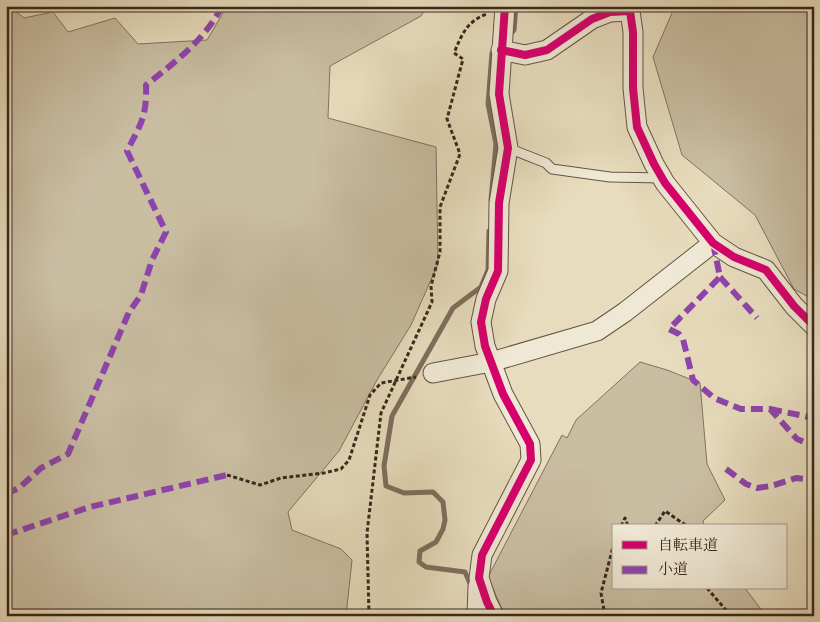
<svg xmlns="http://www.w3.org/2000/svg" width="820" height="622" viewBox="0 0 820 622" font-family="'IM FELL Double Pica','Noto Serif JP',serif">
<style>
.green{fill:#c9bda2;stroke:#817260}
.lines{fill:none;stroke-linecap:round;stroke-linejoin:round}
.stream{stroke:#7e6e5d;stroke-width:5}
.service-casing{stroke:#645445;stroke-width:11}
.minor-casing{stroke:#645445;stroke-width:21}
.path{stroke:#39271d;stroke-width:3;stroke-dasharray:4 2.5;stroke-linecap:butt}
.service{stroke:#efe8d4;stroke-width:9}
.minor{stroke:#efe8d4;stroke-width:19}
.quiet{stroke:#8e44ad;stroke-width:6;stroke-dasharray:12 6;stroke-linecap:butt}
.cycleway-casing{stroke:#efe8d4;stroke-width:11}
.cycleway{stroke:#d6006c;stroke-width:8}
</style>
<rect width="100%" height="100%" fill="#e7dcbd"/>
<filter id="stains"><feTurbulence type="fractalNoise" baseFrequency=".004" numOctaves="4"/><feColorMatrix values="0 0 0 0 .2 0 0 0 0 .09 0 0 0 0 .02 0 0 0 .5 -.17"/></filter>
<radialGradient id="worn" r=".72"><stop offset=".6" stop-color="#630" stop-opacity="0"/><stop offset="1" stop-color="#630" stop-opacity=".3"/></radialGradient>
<path class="green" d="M6,6H9L24,18L53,12L68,32L115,18L138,44L207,40L227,6H427L421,16L330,66L328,118L436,147L438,264L411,325L377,380L339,451L288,512L292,530L341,549L352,560L346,616H6Z
M675,6H814V300L794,289L755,215L682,155L653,57Z
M640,362L667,370L700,383L707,464L725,500L703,521L704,526H614V588H745L766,616H505L488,577L562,435L567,438L576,420Z"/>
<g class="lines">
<path class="stream" d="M509,36L514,30L516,6
M491,200L496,144L488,104L492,53L496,49
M472,588L465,572L426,567L419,562L420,551L436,542L443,529L445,520L443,502L433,492L404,493L386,486L384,466L392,416L453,308L481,287L488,270L489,231"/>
<defs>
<path id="service" d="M508,148L546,163L552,169L610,177L662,178"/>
<path id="minor" d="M501,50L525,55L547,50L592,19L610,12L630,11L633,32V88L637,127L654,164L665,183L713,243L734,257L766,270L794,306L814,326
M433,373L491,362L597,331L625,312L713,243
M477,616L478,586
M494,616L487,602L479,578L482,555L531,460L530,444L503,394L485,346L481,322L486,299L498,271L499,203L508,148L499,94L505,6"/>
</defs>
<use href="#service" class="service-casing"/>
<use href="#minor" class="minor-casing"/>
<path class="path" d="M227,475L260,485L281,478L324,473L341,469L349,460L370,395L381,383L416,377
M621,526L625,518L628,526
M655,526L665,511L687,526
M707,588L731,616
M369,616L367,533L381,413L432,302L431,286L440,252V207L460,154L447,119L463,59L454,53C462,34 467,21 487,14
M515,616L517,613L534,616
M605,616L601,593L614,543"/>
<use href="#service" class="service"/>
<use href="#minor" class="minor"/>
<path class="quiet" d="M713,243L720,277L669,329L679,334L683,339L693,380L714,398L741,409H770L797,439L814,446
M720,277L757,318
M770,409L814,418
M726,469L746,484L757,488L771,486L796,478L814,480
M6,494L19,488L41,468L68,454L129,312L141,295L152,260L166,232L127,151C141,124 147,116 146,85C175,62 205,40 222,6
M6,535L90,507L227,475"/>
<defs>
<path id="cycleway" d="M501,50L525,55L547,50L592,19L610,12L630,11L633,32V88L637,127L654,164L665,183L713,243L734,257L766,270L794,306L814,326
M494,616L487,602L479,578L482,555L531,460L530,444L503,394L485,346L481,322L486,299L498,271L499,203L508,148L499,94L505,6"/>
</defs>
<use href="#cycleway" class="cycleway-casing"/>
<use href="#cycleway" class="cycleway"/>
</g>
<rect width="820" height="622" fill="none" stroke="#e7dcbd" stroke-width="25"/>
<rect x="8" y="8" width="805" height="607" fill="none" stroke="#39271d" stroke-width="2.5"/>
<rect x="12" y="12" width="795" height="597" fill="none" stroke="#39271d"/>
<rect x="612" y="524" width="175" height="65" fill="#efe8d4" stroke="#a69b8b"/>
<rect x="622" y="541" width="25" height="8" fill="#d6006c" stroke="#a69b8b"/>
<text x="658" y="550" font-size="15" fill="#39271d">自転車道</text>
<rect x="622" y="566" width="25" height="8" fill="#8e44ad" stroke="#a69b8b"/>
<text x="658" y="574" font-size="15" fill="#39271d">小道</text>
<rect width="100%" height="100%" filter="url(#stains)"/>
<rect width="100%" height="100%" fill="url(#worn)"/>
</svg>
